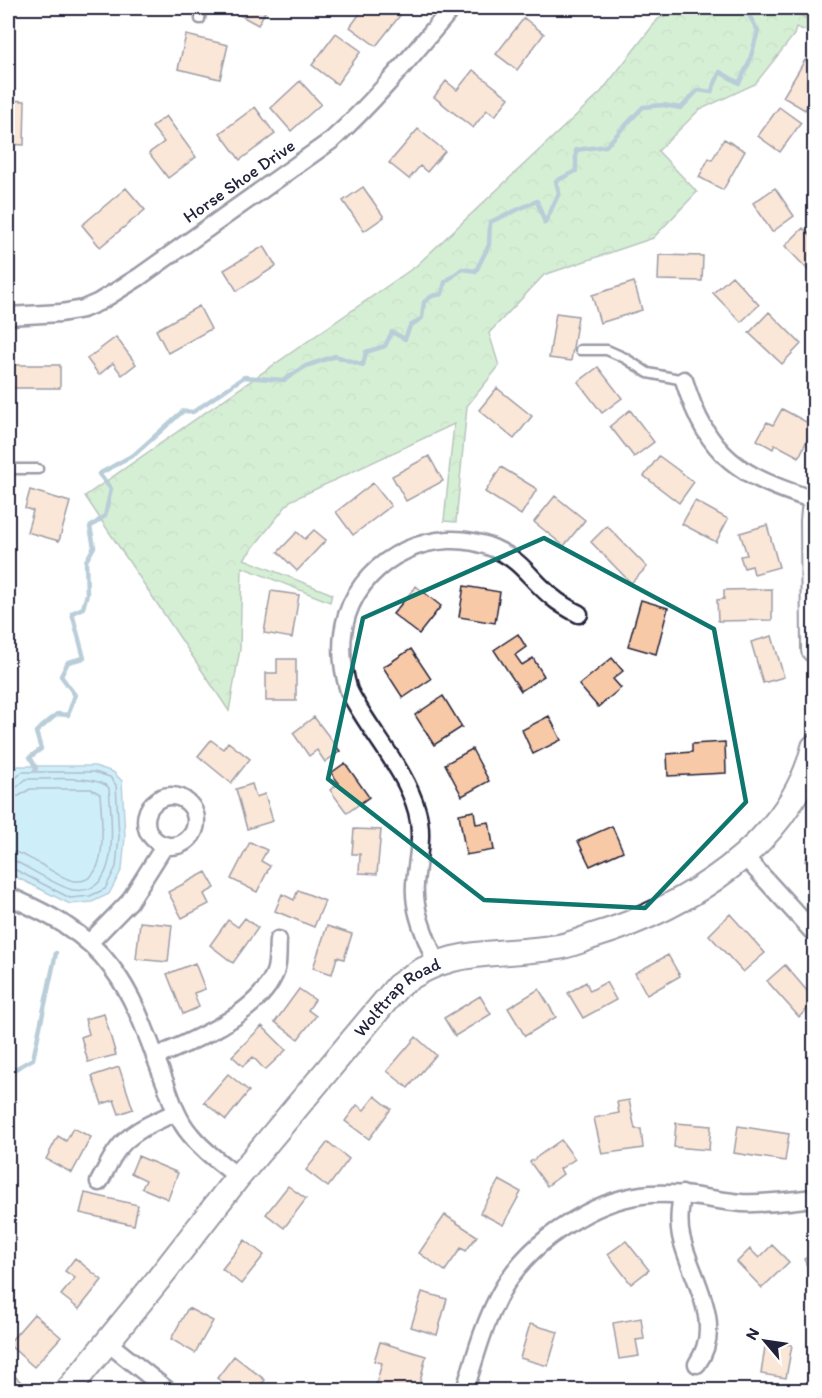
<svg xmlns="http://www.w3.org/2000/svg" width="822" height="1398" viewBox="0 0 822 1398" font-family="Itim,sans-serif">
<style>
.forest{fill:url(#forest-crowns);stroke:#627e6e;stroke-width:1.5}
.water{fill:#92dbf4;stroke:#6591aa;stroke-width:1.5}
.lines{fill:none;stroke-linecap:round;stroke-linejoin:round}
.shore{stroke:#4f6c85;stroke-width:1.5}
.stream{stroke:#6591aa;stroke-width:4.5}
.building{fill:#f7c9a6;stroke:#22223b;stroke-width:1.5}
.lane-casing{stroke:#22223b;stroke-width:13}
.street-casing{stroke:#22223b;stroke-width:21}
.secondary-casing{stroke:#22223b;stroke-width:28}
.lane{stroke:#fff;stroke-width:8}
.street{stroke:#fff;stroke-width:16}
.secondary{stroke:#fff;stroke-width:24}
.marked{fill:none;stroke:#0f766e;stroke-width:4.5;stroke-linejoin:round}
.labels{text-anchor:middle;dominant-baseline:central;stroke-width:6;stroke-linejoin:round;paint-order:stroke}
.street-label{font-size:18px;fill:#22223b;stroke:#fff}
</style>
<defs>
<pattern id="forest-crowns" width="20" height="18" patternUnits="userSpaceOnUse" patternTransform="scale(1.5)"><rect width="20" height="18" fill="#a3dba0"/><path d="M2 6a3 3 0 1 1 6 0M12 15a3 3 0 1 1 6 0" fill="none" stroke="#8cbc8b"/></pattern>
</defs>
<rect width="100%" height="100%" fill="#fff"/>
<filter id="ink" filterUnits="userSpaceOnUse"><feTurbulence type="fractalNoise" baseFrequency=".0167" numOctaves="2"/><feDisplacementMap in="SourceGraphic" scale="12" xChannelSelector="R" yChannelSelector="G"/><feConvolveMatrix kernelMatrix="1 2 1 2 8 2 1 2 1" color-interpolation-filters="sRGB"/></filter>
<g filter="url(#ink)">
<path class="forest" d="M682,8H800V15L814,21V34L796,27L794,35L755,84L699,110L658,151L697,192L653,238L544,275L489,333L499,366L467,406L456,522L444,521L454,424L290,501L244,559L332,594L330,602L242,567L240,649L229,711L85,496L416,266L601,92L658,19Z"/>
<path class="water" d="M18,766H95L113,772L122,781L125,837L122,869L109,894L92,902L70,904L8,873V779Z"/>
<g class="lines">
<path class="shore" d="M8,782L13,781L22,772H94L110,777L116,785L119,837L116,867L105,889L90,896L70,898L12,868H8
M8,789L17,787L26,779C44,780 98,774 109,788C111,817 123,897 73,890C63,889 27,867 15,861L8,860
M8,798L19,796L30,789H91L100,794C101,815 112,884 75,881C65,880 51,870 42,865C31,859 20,852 8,851"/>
<path class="stream" d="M35,771L36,768L30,757L41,749L36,732L57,714L68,715L75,695L61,676L68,662L84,658L72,613L83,608L87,594L86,561L94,547L90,527L105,516L111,489L99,474L135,454L183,411L193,412L244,377L284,380L306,366L335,356L363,365L366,352L385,346L392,332L405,339L410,326L422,318L424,302L432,296L442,294L445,282L462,269L476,271L489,245L490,222L537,201L545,223L559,193L556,181L576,171V150L606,146L643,107L663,105L681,108L698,90L711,92L720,72L739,83L749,63L758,31L745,8
M8,1073L33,1059L56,953"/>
</g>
<path class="building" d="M227,8H267L258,25Z
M364,8H395L402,13L376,46L350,27Z
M524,18L544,34L517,70L496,54Z
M336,33L361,51L337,84L312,65Z
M186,35L228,45L220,79L178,69Z
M805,60L814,65V95L805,110L783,97Z
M473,70L509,98L495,116L487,110L473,128L434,97L446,81L457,90Z
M300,81L321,104L291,131L271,108Z
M8,100L25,101L24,145L8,144Z
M255,107L275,134L240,160L220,133Z
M779,107L801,123L780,152L758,136Z
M166,116L196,157L168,178L149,153L164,142L152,127Z
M418,129L445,151L427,172L420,166L409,179L389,163Z
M724,139L745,151L723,190L699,177L709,158L712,160Z
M363,187L384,217L364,231L343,201Z
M126,188L145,210L100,247L82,225Z
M775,188L794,216L772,232L753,203Z
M803,228L814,239V266L809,271L785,246Z
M264,246L276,266L237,291L224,270Z
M659,255L703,256L702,281L658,280Z
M732,276L759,305L741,322L713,293Z
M634,282L642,310L600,323L592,295Z
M199,306L211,329L168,353L156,330Z
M769,312L801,344L782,364L749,333Z
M556,313L578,316L571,361L549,358Z
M116,337L136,364L122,375L113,363L99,375L87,359Z
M12,365H60V388H12Z
M598,367L622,398L602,413L578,382Z
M497,388L532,416L514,439L479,410Z
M782,409L814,426L799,457L775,444L773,449L757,440L767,422L773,425Z
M630,410L654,442L634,457L610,426Z
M429,456L443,481L406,501L392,476Z
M659,456L694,482L679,503L644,476Z
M501,467L537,489L521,515L485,492Z
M373,483L391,506L353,535L336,512Z
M30,490L70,502L59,541L27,532L33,511L25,508Z
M555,496L585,520L564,546L534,522Z
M695,501L728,519L716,542L682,524Z
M767,525L779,567L754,574L752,566L744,568L740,556L747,555L740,533Z
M607,526L647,567L631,583L591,542Z
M314,530L326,540L297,571L278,552L297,532L305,539Z
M416,586L441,606L419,634L393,614Z
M464,586L500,592L495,623L459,617Z
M772,589V620L718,621L717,600L724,599V590Z
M271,591L299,595L292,638L264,633Z
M641,600L668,608L656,654L628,646Z
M518,634L526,647L515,655L522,665L533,658L544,676L521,691L494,650Z
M772,636L784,677L763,683L751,642Z
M411,649L431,679L403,698L383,667Z
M612,658L623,671L613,679L621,688L598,707L579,685Z
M277,659H296V701H266V673H277Z
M443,696L462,727L434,745L415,715Z
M549,716L561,740L533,754L522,730Z
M314,717L340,751L325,762L317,750L309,756L293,733Z
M211,740L223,749L228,742L250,759L231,783L198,756Z
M725,742L726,773L668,776L667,754L692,752V744Z
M472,749L489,781L462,796L445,764Z
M345,763L369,797L347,813L330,790L339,783L331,773Z
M252,784L256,797L265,794L273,821L247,829L236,789Z
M474,811L476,824L489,822L494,850L466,855L459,814Z
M612,826L623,851L590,866L578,841Z
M354,829L381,830L377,874L359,873L360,854H352Z
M250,842L267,850L261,861L270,866L257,892L231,879Z
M814,845V867L805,861Z
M206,872L215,888L204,894L209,904L182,918L168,892Z
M298,890L325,901L314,927L275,911L282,894L294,900Z
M730,914L765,953L743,972L709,935Z
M245,918L258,928L233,963L210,945L228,920L238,927Z
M140,922L172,925L168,962L136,959Z
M327,926L352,934L344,959L337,957L332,974L313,968Z
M668,955L680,976L647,995L635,973Z
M195,963L205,989L194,993L199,1007L183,1014L167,974Z
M785,965L814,999V1003L799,1017L767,981Z
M586,982L590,991L606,982L616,1000L583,1018L568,993Z
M299,989L315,1000L308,1010L316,1016L298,1039L275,1022Z
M539,989L556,1017L525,1036L508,1008Z
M480,996L491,1014L455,1036L444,1018Z
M104,1014L116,1055L88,1062L81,1037L89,1034L85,1019Z
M262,1026L286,1050L265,1070L253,1057L243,1066L232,1056Z
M416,1037L436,1055L408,1088L387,1071Z
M119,1067L133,1109L119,1114L114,1100L102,1104L92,1076Z
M228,1074L249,1091L226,1120L204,1102Z
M375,1096L391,1109L369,1139L345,1121L357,1105L364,1110Z
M629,1100L635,1129H641L643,1148L602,1154L594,1118L619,1113L617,1102Z
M676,1123L711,1126L709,1150L674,1147Z
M738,1126L789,1134L785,1161L734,1153Z
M73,1128L91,1137L72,1173L46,1159L58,1136L66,1141Z
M561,1140L575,1159L560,1169L563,1174L547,1186L530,1162Z
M328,1142L349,1159L328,1187L306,1170Z
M138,1156L178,1173L168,1199L142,1188L146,1180L131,1173Z
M499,1180L521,1192L503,1225L480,1213Z
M288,1186L306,1199L284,1228L266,1214Z
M85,1193L138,1205L134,1225L80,1213Z
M445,1215L477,1236L466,1251L461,1248L445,1271L419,1253Z
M245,1240L264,1255L241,1284L222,1269Z
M626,1241L649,1270L631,1284L608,1254Z
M772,1245L789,1262L762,1288L737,1262L750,1249L759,1258Z
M814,1254V1281L804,1259Z
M75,1258L102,1280L79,1309L61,1295L75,1278L65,1271Z
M422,1292L447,1299L437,1335L411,1327Z
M188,1308L213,1321L195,1353L171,1339Z
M34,1314L61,1337L34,1367L8,1344Z
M641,1318L644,1339L636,1340L639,1356L619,1359L613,1323Z
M530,1324L558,1332L548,1366L520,1358Z
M766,1340L792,1345L786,1378L761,1374Z
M380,1342L426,1356L419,1386L414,1384L412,1390H385L375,1388L382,1363L374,1361Z
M234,1356L265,1380L257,1390H234L217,1378Z
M8,1370L20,1381L16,1386L19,1390H8Z"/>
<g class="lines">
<defs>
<path id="lane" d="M200,19L201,8
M580,350H607L625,358L648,373L684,380
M8,469H38"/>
<path id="street" d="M8,316L61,313L83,309L99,302L139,277L332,140C376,100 414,53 452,8
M684,380C708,458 740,476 814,500
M146 821a25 25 0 1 1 50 0a25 25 0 1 1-50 0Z
M744,856L814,933
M8,896C47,913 86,932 112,968C138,1002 150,1045 166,1085C172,1102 178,1120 190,1134C203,1151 221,1163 238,1177
M89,943L129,902L165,845
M436,963C426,937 413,912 415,884C417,859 424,836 417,811C405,768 369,731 349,691C341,665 339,641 347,615C366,556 436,524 493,548C523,561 529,578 552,597C560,604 569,609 579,614
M155,1057C191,1042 255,1015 273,977C279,967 277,952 278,940
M99,1182C105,1172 110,1159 118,1149C132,1130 156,1122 176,1112
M682,1194C680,1208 678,1222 681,1236C690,1277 726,1323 697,1364
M108,1343L167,1390
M465,1390C488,1313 502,1260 578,1218C600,1205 626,1196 651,1194C682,1192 711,1200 742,1203C766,1204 790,1201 814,1198"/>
<g id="secondary">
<path d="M814,510L813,521L814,650"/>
<path id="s1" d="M68,1390L157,1281L238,1177L398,986C451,945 497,957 558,947C570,945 582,940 593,936C684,909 790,845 814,747"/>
</g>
</defs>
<use href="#lane" class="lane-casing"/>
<use href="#street" class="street-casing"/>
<use href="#secondary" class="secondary-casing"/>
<use href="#lane" class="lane"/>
<use href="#street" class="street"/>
<use href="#secondary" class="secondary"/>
</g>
</g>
<path d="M0 0H822V1398H0ZM544,538L714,629L746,802L645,908L484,900L328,779L363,618Z" fill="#fff" fill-opacity=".55" fill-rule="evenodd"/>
<path class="marked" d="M544,538L714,629L746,802L645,908L484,900L328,779L363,618Z"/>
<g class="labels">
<g class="street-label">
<text transform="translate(239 181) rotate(-35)">Horse Shoe Drive</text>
<text stroke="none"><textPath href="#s1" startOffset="514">Wolftrap Road</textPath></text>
</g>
</g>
<rect width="822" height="1398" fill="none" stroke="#fff" stroke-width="30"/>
<rect x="15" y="15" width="792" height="1368" fill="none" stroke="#22223b" stroke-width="2" filter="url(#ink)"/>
<g transform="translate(765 1341) rotate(299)" stroke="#ffffff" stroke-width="4.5" paint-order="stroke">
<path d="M0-4.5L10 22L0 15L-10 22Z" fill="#22223b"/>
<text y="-9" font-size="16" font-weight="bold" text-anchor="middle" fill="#22223b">N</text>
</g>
</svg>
